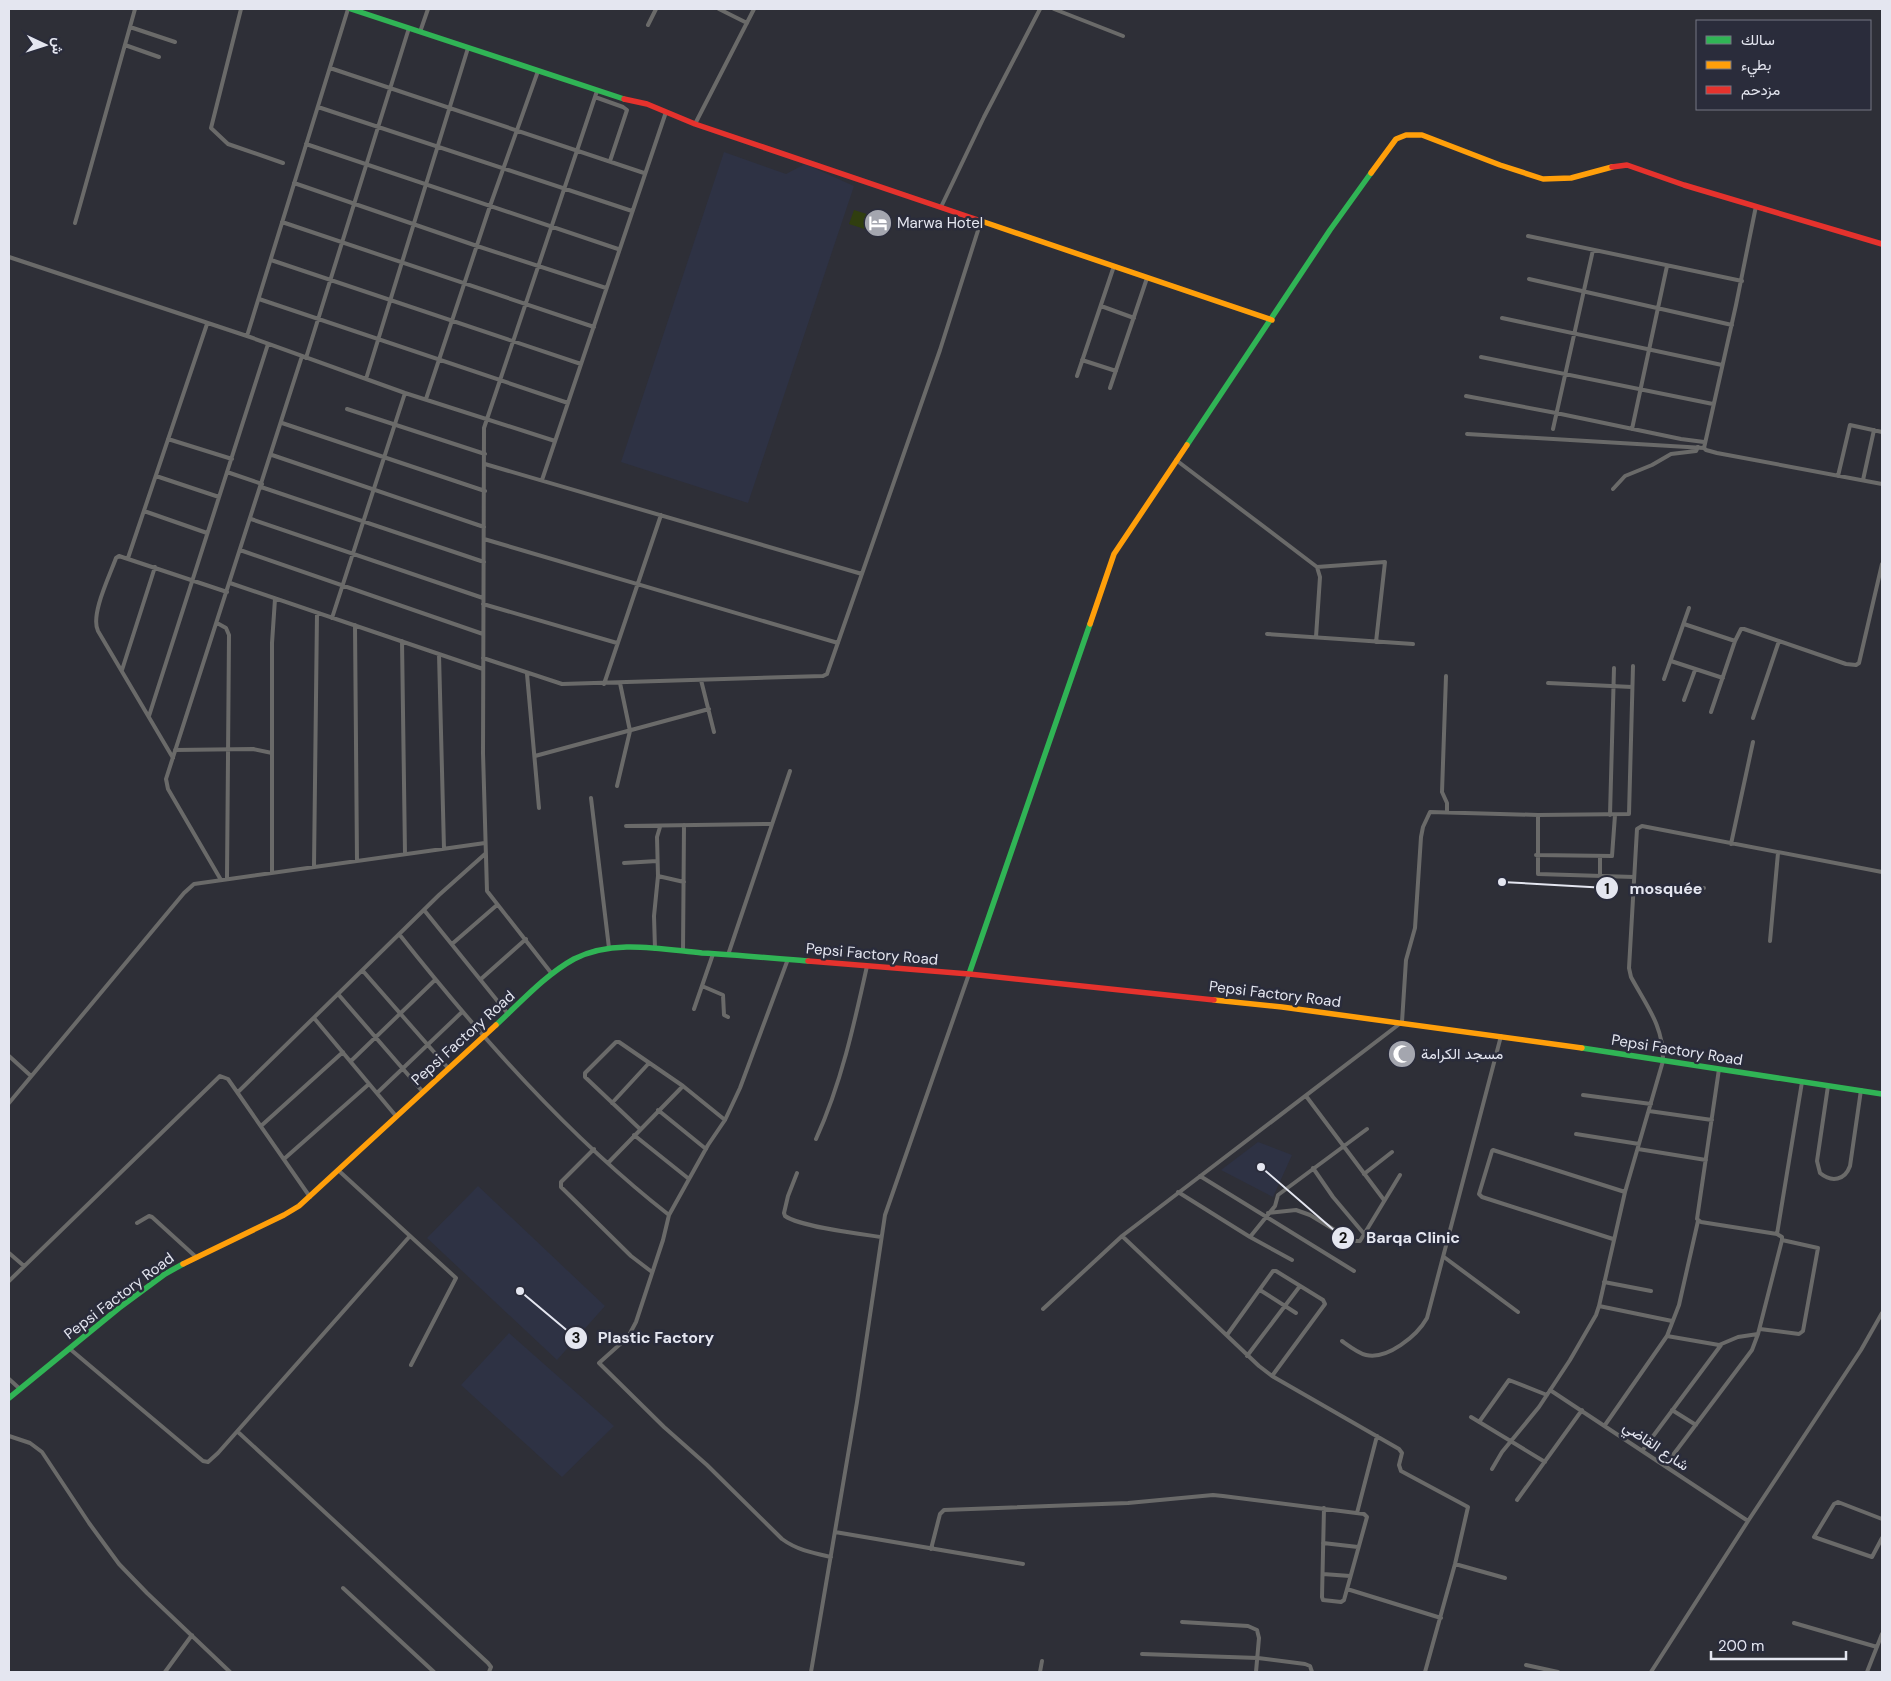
<svg xmlns="http://www.w3.org/2000/svg" width="1891" height="1681" viewBox="0 0 1891 1681" font-family="'DM Sans',Vazirmatn,sans-serif">
<style>
.built{fill:#2e3244}
.garden{fill:#303e0f}
.lines{fill:none;stroke-linecap:round;stroke-linejoin:round}
.street{stroke:#6a6a69;stroke-width:4}
.fast{stroke:#30b455;stroke-width:5.5}
.slow{stroke:#ff9f0a;stroke-width:5.5}
.jam{stroke:#e5322d;stroke-width:5.5}
.labels{text-anchor:middle;dominant-baseline:central;stroke-width:5;stroke-linejoin:round;paint-order:stroke}
.poi-label{font-size:15px;fill:#e4e6f0;stroke:#2a2c3b;text-anchor:start}
.street-label{font-size:15px;fill:#e4e6f0;stroke:#2a2c3b}
.leader{fill:none;stroke:#e4e6f0;stroke-width:2}
.callout-dot{fill:#e4e6f0;stroke:#2a2c3b;stroke-width:2}
.mark-label{font-size:15px;text-anchor:middle;font-weight:bold;fill:#111}
.callout-label{font-size:16px;text-anchor:middle;font-weight:bold;fill:#e4e6f0;stroke:#2a2c3b;stroke-width:5;stroke-linejoin:round;paint-order:stroke}
</style>
<rect width="100%" height="100%" fill="#2e2f37"/>
<path class="built" d="M724,152L786,174L805,164L854,186L748,503L621,462Z
M1258,1142L1292,1155L1273,1197L1221,1170Z
M478,1186L605,1306L557,1360L427,1238Z
M509,1333L614,1426L562,1477L461,1385Z"/>
<path class="garden" d="M854,210L876,217L871,231L849,224Z"/>
<g class="lines">
<path class="street" d="M241,9L211,128L228,144L283,163
M719,9L747,23
M1054,9L1123,36
M648,25L656,9
M130,27L175,42
M420,32L428,9
M125,45L159,57
M330,68L644,173
M595,97L623,107L627,110L610,161
M318,107L632,211
M695,124L754,9
M306,144L618,249
M294,183L477,246L606,288
M941,207L984,117L1040,9
M282,222L594,327
M75,223L135,9
M1528,236L1742,281
M9,257L247,336L405,393L555,441
M271,260L581,364
M1529,279L1732,325
M259,299L568,403
M1101,306L1134,318
M1502,318L1722,365
M247,336L348,9
M1481,357L1713,404
M306,358L409,28
M1082,360L1116,371
M1077,376L1114,266
M366,379L468,48
M1110,388L1147,278
M1466,396L1556,413L1681,439L1704,442
M426,399L490,206L538,71
M347,409L485,454
M282,423L485,491
M1553,429L1593,250
M1632,429L1667,266
M1467,434L1704,448L1706,450L1717,453L1882,484
M168,439L232,459
M1704,448L1736,305L1756,206
M272,455L484,527
M1176,460L1317,567L1320,577L1316,637
M485,464L862,574
M227,472L262,484
M156,476L219,497
M1838,476L1850,425L1882,432
M542,480L666,112
M1863,480L1874,430
M261,487L484,562
M1613,489L1625,476L1652,465L1671,454L1696,451L1698,447
M144,511L207,533
M251,519L483,598
M484,539L838,643
M240,550L483,634
M128,558L207,324
M1317,567L1385,562L1376,642
M230,583L483,669
M483,604L617,643
M332,618L405,393
M217,623L226,628L229,635L227,879
M1684,624L1735,641
M355,625L357,861
M1267,634L1413,644
M402,641L405,854
M439,654L444,849
M483,658L562,684L823,676L827,674L940,350L981,221
M1671,661L1723,678
M122,670L155,567
M527,674L539,808
M1446,676L1442,792L1447,803V812
M1664,679L1689,608
M701,680L714,732
M1548,683L1632,687
M604,684L661,515
M1684,700L1695,670
M1711,712L1735,641L1741,629H1744L1846,664L1856,665L1859,663L1882,564
M149,716L268,344
M1753,718L1779,641
M175,750L253,749L272,753
M535,756L709,709
M173,758L98,631C90,615 110,575 116,558L119,556L227,592
M617,786L630,731L620,683
M591,798L609,948
M1538,815V874L1634,877
M1610,815L1614,668
M626,826L771,824
M1731,844L1753,742
M1536,855L1612,856L1615,815
M624,863L657,861
M314,867L317,613
M272,873V643L275,599
M658,876L684,882
M1600,876V856
M221,880L168,789L166,779L302,356
M1633,889L1704,888
M424,910L508,1014
M399,934C479,1035 568,1136 669,1215
M1770,941L1778,853
M452,944L497,905
M655,949L654,916L658,876L657,837L660,827
M683,951L684,825
M728,955L790,771
M788,959L740,1088L725,1120L708,1145L669,1215L663,1240L636,1322L628,1337L599,1363L664,1427L707,1465L782,1539C797,1550 813,1553 831,1557
M363,971L448,1068
M552,974L487,891L483,753L484,428L597,91
M481,979L526,939
M702,986L723,995L724,1015L728,1017
M338,994L423,1092
M694,1009L713,954
M314,1018L396,1116
M9,1056L31,1076
M351,1061L435,980
M1828,1086L1817,1161L1820,1173C1832,1183 1845,1180 1850,1166L1861,1090
M238,1092L439,895L485,854
M377,1093L462,1012
M1583,1095L1651,1104
M1306,1096L1384,1200
M9,1103L184,893L194,884L485,843
M612,1103L649,1063
M658,1110L706,1149
M1649,1111L1712,1120
M261,1126L343,1052
M640,1129L585,1077V1073L616,1042H619L683,1086L725,1120
M1576,1134L1639,1144
M634,1135L689,1179
M816,1139C841,1084 854,1025 867,966
M594,1149L561,1182V1187L631,1256L652,1272
M1638,1149L1706,1160
M284,1159L369,1084
M608,1163L683,1086
M1313,1168L1333,1197L1365,1235
M338,1170L456,1278L411,1365
M797,1173L788,1196L784,1213L785,1216C801,1227 860,1234 881,1237
M1364,1174L1392,1152
M1200,1176L1354,1271
M1178,1192L1250,1237L1292,1260
M1268,1213L1296,1210L1310,1215L1353,1241H1360L1400,1175
M137,1223L149,1216L152,1217L196,1257
M1777,1234L1802,1082
M1122,1236L1259,1366L1272,1376L1399,1449L1402,1453L1399,1465L1401,1471L1468,1507L1455,1564L1425,1672
M1250,1237L1275,1206L1278,1195L1367,1129
M1613,1239L1482,1197L1479,1194L1492,1151L1493,1150L1625,1192
M9,1253L24,1266
M1444,1257L1518,1312
M9,1281L220,1076L228,1079L310,1197
M1604,1282L1651,1291
M1260,1290L1296,1313
M1043,1309L1122,1236L1402,1022L1406,960L1415,928L1421,837L1423,827L1430,812L1538,815L1629,814L1633,666
M1672,1321L1599,1306L1625,1192L1663,1061C1664,1026 1646,1005 1631,977L1629,968L1637,829L1642,826L1882,872
M1760,1329L1799,1334L1803,1331L1818,1248L1782,1240
M1227,1335L1273,1271H1276L1323,1300L1325,1304L1272,1376
M1667,1336L1719,1345L1738,1337L1758,1334
M1342,1341C1349,1346 1358,1353 1366,1355C1387,1360 1417,1336 1427,1318L1501,1036
M70,1349L203,1461L208,1462L218,1453L410,1236
M1247,1356L1300,1286
M9,1379L20,1389
M1550,1390L1748,1521
M1672,1410L1696,1425
M1471,1417L1545,1462
M1479,1422L1509,1380L1547,1395
M1605,1425L1667,1336L1679,1305L1698,1221
M238,1432L488,1663L491,1667L489,1672
M9,1436L30,1443L42,1452L89,1523L119,1564L147,1593L230,1672
M1642,1451L1721,1345
M1657,1461L1673,1455L1752,1350L1758,1334L1782,1240V1237L1777,1234L1701,1222L1697,1219L1719,1069
M1492,1469L1502,1452L1539,1407L1570,1360L1596,1315L1599,1306
M1517,1500L1582,1410
M1357,1513L1377,1436
M835,1532L1023,1564
M1814,1537L1834,1504L1838,1502L1882,1519
M1814,1537L1872,1557L1882,1538
M1323,1543L1358,1547
M931,1549L940,1514L944,1510L1128,1503L1213,1495L1223,1496L1364,1514L1367,1517L1344,1600L1341,1602L1323,1600L1322,1597L1324,1508
M1455,1564L1505,1578
M1323,1574L1350,1576
M343,1588L434,1672
M1347,1589L1441,1618
M1182,1622L1248,1626L1257,1630L1259,1638L1256,1672
M1794,1623L1877,1647
M1142,1654L1258,1658L1305,1664L1310,1666L1312,1672
M1526,1665L1558,1672
M165,1672L192,1635
M811,1672L857,1402L885,1215L969,974
M1040,1672L1042,1661
M1651,1672L1748,1521L1861,1350L1882,1313
M1867,1672L1882,1634"/>
<path class="fast" d="M351,9L624,99
M1187,445L1330,230L1371,173
M969,974L1090,624
M496,1025C520,1003 545,975 574,959C613,939 660,949 702,953C737,955 772,958 808,961
M1582,1048L1882,1094
M9,1398L119,1308L165,1274L183,1264"/>
<path class="slow" d="M1371,173L1396,139L1406,135H1422L1500,165L1543,179L1571,178L1612,167
M981,221L1272,320
M1090,624L1114,554L1187,445
M1214,1000L1282,1007L1582,1048
M183,1264L284,1215L299,1206L496,1025"/>
<path class="jam" d="M624,99L647,104L695,124L981,221
M1612,167L1627,165L1684,185L1882,244
M808,961L969,974L1214,1000"/>
</g>
<defs>
<symbol id="hotel-disc" viewBox="-11 -11 22 22"><circle r="9.5" fill="#a4a6af" stroke="#2a2c3b"/><path d="M-6-4.5h1.5V1H6V5H4.5V3h-9V5H-6ZM-4 0a1.8 1.8 0 1 1 3.6 0ZM.5 0V-2.5h3Q6-2.5 6 0Z" fill="#fff"/></symbol>
<symbol id="mosque-disc" viewBox="-11 -11 22 22"><circle r="9.5" fill="#a4a6af" stroke="#2a2c3b"/><path d="M3.5-4.9A6 6 0 1 0 3.5 4.9A5 5 0 1 1 3.5-4.9Z" fill="#fff"/></symbol>
</defs>
<g fill-rule="evenodd">
<use href="#hotel-disc" x="862" y="207" width="32" height="32"/>
<use href="#mosque-disc" x="1386" y="1038" width="32" height="32"/>
</g>
<g class="labels">
<g class="poi-label">
<text x="897" y="223">Marwa Hotel</text>
<text x="1421" y="1054">مسجد الكرامة</text>
</g>
<g class="street-label">
<text transform="translate(872 954) rotate(5)">Pepsi Factory Road</text>
<text transform="translate(1275 994) rotate(7)">Pepsi Factory Road</text>
<text transform="translate(463 1038) rotate(-42)">Pepsi Factory Road</text>
<text transform="translate(1677 1050) rotate(9)">Pepsi Factory Road</text>
<text transform="translate(119 1296) rotate(-37)">Pepsi Factory Road</text>
<text transform="translate(1656 1446) rotate(34)">شارع القاضي</text>
</g>
</g>
<path class="leader" d="M1502 882L1607 888M1261 1167L1343 1238M520 1291L576 1338"/>
<g class="callout-dot">
<circle cx="1502" cy="882" r="5"/>
<circle cx="1261" cy="1167" r="5"/>
<circle cx="520" cy="1291" r="5"/>
<circle cx="1607" cy="888" r="12"/>
<circle cx="1343" cy="1238" r="12"/>
<circle cx="576" cy="1338" r="12"/>
</g>
<g class="mark-label">
<text x="1607" y="894">1</text>
<text x="1343" y="1243">2</text>
<text x="576" y="1343">3</text>
</g>
<g class="callout-label">
<text x="1666" y="894">mosquée</text>
<text x="1413" y="1243">Barqa Clinic</text>
<text x="656" y="1343">Plastic Factory</text>
</g>
<rect width="1891" height="1681" fill="none" stroke="#e4e6f0" stroke-width="20"/>
<rect x="1696" y="20" width="175" height="90" fill="#2a2c3b" stroke="#747683"/>
<rect x="1706" y="36" width="25" height="8" fill="#30b455" stroke="#747683"/>
<text x="1741" y="45" font-size="15" fill="#e4e6f0">سالك</text>
<rect x="1706" y="61" width="25" height="8" fill="#ff9f0a" stroke="#747683"/>
<text x="1741" y="70" font-size="15" fill="#e4e6f0">بطيء</text>
<rect x="1706" y="86" width="25" height="8" fill="#e5322d" stroke="#747683"/>
<text x="1741" y="95" font-size="15" fill="#e4e6f0">مزدحم</text>
<g transform="translate(45 45) rotate(94)" stroke="#2a2c3b" stroke-width="4" paint-order="stroke">
<path d="M0-4L9 19L0 12L-9 19Z" fill="#e4e6f0"/>
<text y="-8" font-size="14" font-weight="bold" text-anchor="middle" fill="#e4e6f0">ش</text>
</g>
<path d="M1711 1651v8h135v-8" fill="none" stroke="#e4e6f0" stroke-width="2.5"/>
<text x="1718" y="1651" font-size="15" fill="#e4e6f0" stroke="#2a2c3b" stroke-width="4" paint-order="stroke">200 m</text>
</svg>
